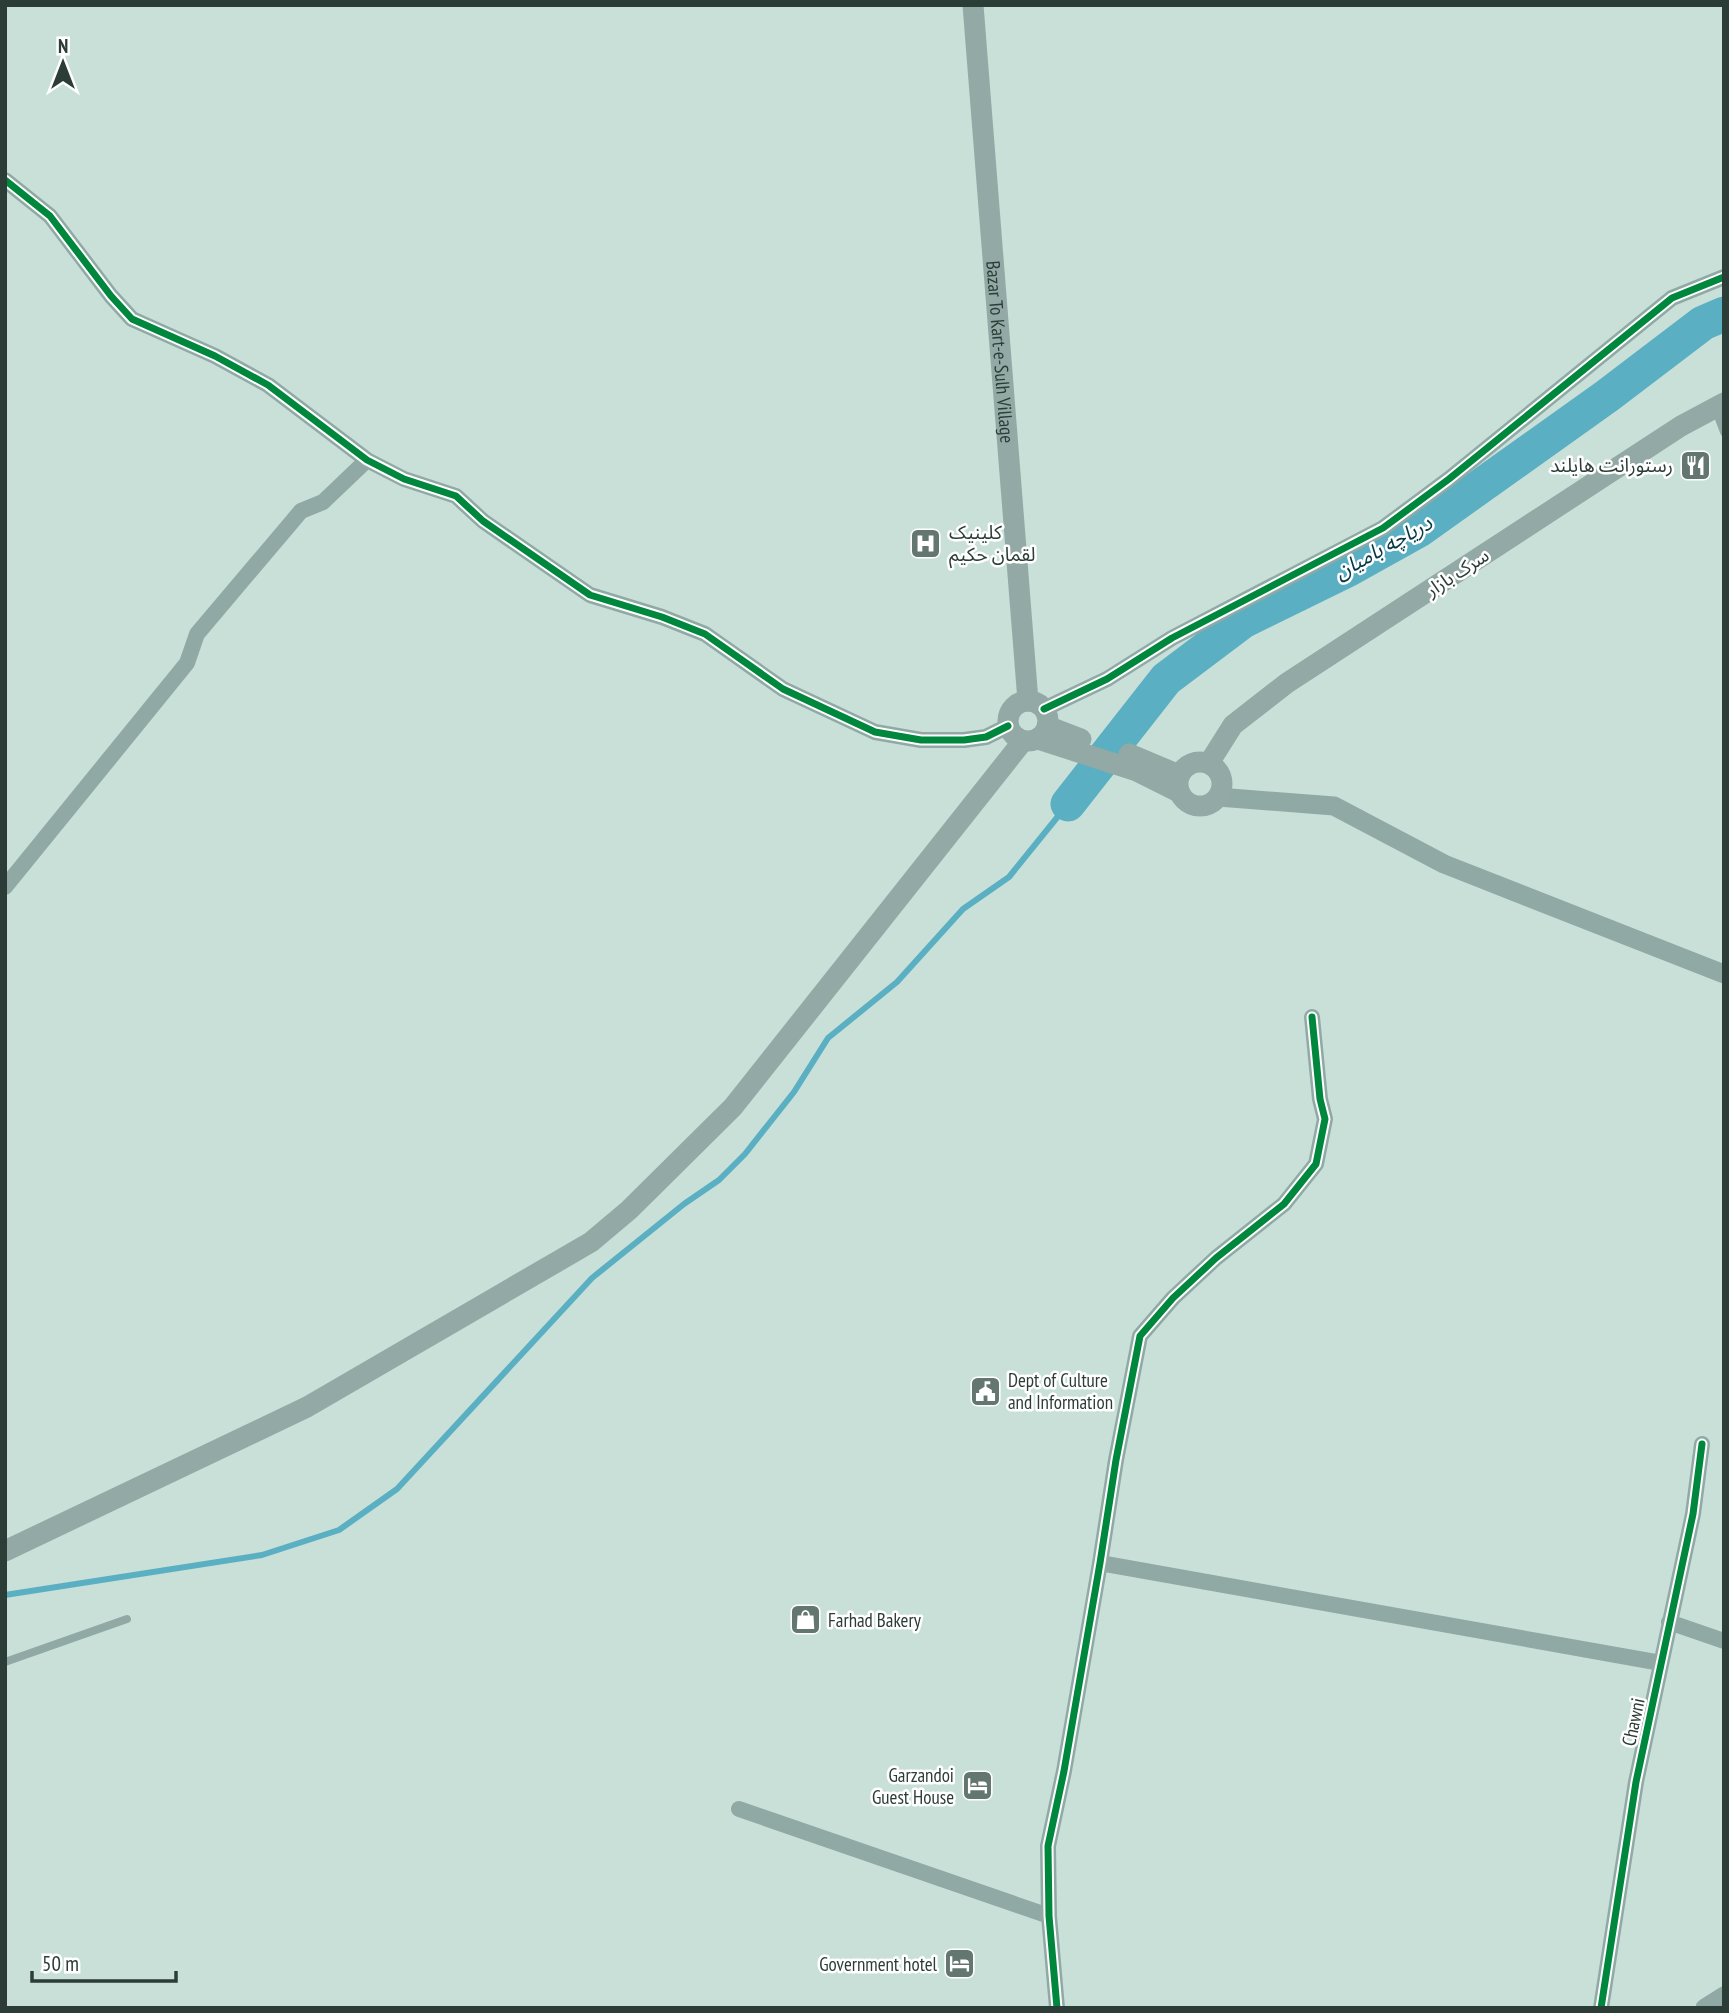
<svg xmlns="http://www.w3.org/2000/svg" width="1729" height="2013" viewBox="0 0 1729 2013" font-family="'PT Sans Narrow','Noto Sans Arabic',sans-serif">
<style>
.lines{fill:none;stroke-linecap:round;stroke-linejoin:round}
.stream{stroke:#5ab0c2;stroke-width:6}
.river{stroke:#5ab0c2;stroke-width:35}
.service{stroke:#90a9a5;stroke-width:8}
.minor{stroke:#90a9a5;stroke-width:16}
.tertiary{stroke:#90a9a5;stroke-width:19}
.secondary{stroke:#92a9a5;stroke-width:21}
.cycleway-casing{stroke:#fff;stroke-width:11}
.cycleway{stroke:#00873e;stroke-width:7}
.labels{text-anchor:middle;dominant-baseline:central;stroke-width:5;stroke-linejoin:round;paint-order:stroke}
.street-label{font-size:19px;fill:#2c3d37;stroke:#fff}
.poi-label{font-size:19px;fill:#2c3d37;stroke:#fff;text-anchor:end}
.water-label{font-size:21px;font-style:italic;fill:#063845;stroke:#fff}
</style>
<rect width="100%" height="100%" fill="#c9e0d8"/>
<g class="lines">
<path class="stream" d="M5,1595L262,1555L339,1530L397,1489L592,1278L684,1204L719,1180L745,1154L794,1092L828,1038L897,982L963,909L1009,877L1068,804"/>
<path class="river" d="M1068,804L1166,679L1243,621L1349,569L1419,530L1607,396L1703,323L1724,314"/>
<path class="service" d="M1715,408L1724,432
M5,1662L127,1619"/>
<path class="minor" d="M5,180L50,216L111,296L132,319L215,356L268,385L367,460L404,479L456,496L483,521L590,595L662,617L705,634L783,689L875,732L921,740H964L986,737L1008,726
M1044,709L1107,679L1172,638L1383,528L1449,479L1672,298L1724,277
M5,887L187,663L197,634L301,511L323,502L367,460
M1100,1563L1661,1663
M1669,1622L1724,1641
M739,1809L1049,1916
M1057,2008L1049,1916L1048,1846L1064,1771L1100,1563L1116,1460L1140,1336L1173,1298L1216,1258L1284,1204L1316,1164L1325,1119L1320,1099L1312,1017
M1601,2008L1636,1782L1693,1514L1702,1444"/>
<path class="tertiary" d="M1218,797L1334,806L1444,864L1724,974
M1705,2008L1724,1996"/>
<g class="secondary">
<path id="s1" d="M973,5L1028,701"/>
<circle cx="1028" cy="721" r="20"/>
<path d="M1047,726L1081,739"/>
<path d="M1038,739L1137,771L1179,792"/>
<path d="M1129,754L1179,775"/>
<circle cx="1200" cy="784" r="22"/>
<path d="M1209,763L1233,725L1287,683L1681,426L1724,403"/>
<path d="M5,1551L307,1407L591,1242L629,1210L733,1107L1023,741"/>
</g>
<defs>
<path id="cycleway" d="M5,180L50,216L111,296L132,319L215,356L268,385L367,460L404,479L456,496L483,521L590,595L662,617L705,634L783,689L875,732L921,740H964L986,737L1008,726
M1044,709L1107,679L1172,638L1383,528L1449,479L1672,298L1724,277
M1057,2008L1049,1916L1048,1846L1064,1771L1100,1563L1116,1460L1140,1336L1173,1298L1216,1258L1284,1204L1316,1164L1325,1119L1320,1099L1312,1017
M1601,2008L1636,1782L1693,1514L1702,1444"/>
</defs>
<use href="#cycleway" class="cycleway-casing"/>
<use href="#cycleway" class="cycleway"/>
</g>
<defs>
<symbol id="restaurant-square" viewBox="-11 -11 22 22"><rect x="-9" y="-9" width="18" height="18" rx="4" fill="#63766f" stroke="#fff"/><path d="M-5-6h1v4h1v-4h1v4h1v-4h1v5L-1.5 .5V6h-2V.5L-5-1ZM5-6V6H3V1.5H1.5Q1.5-4 5-6Z" fill="#fff"/></symbol>
<symbol id="hospital-square" viewBox="-11 -11 22 22"><rect x="-9" y="-9" width="18" height="18" rx="4" fill="#63766f" stroke="#fff"/><path d="M-5-5h3v3.5h4V-5h3V5h-3V1.5h-4V5h-3Z" fill="#fff"/></symbol>
<symbol id="civic-square" viewBox="-11 -11 22 22"><rect x="-9" y="-9" width="18" height="18" rx="4" fill="#63766f" stroke="#fff"/><path d="M-.6-6.5H3V-4.5H.6V-3L4-1V1h2V6H-6V1h2V-1L-.6-3ZM-1.2 2.5V6h2.4V2.5Z" fill="#fff"/></symbol>
<symbol id="shop-square" viewBox="-11 -11 22 22"><rect x="-9" y="-9" width="18" height="18" rx="4" fill="#63766f" stroke="#fff"/><path d="M-5-2.5h2.3a2.7 3.5 0 0 1 5.4 0H5L5.5 6h-11ZM-1.5-2.5h3a1.5 2.3 0 0 0-3 0Z" fill="#fff"/></symbol>
<symbol id="hotel-square" viewBox="-11 -11 22 22"><rect x="-9" y="-9" width="18" height="18" rx="4" fill="#63766f" stroke="#fff"/><path d="M-6-4.5h1.5V1H6V5H4.5V3h-9V5H-6ZM-4 0a1.8 1.8 0 1 1 3.6 0ZM.5 0V-2.5h3Q6-2.5 6 0Z" fill="#fff"/></symbol>
</defs>
<g fill-rule="evenodd">
<use href="#restaurant-square" x="1678" y="448" width="35" height="35"/>
<use href="#hospital-square" x="908" y="526" width="35" height="35"/>
<use href="#civic-square" x="968" y="1374" width="35" height="35"/>
<use href="#shop-square" x="788" y="1602" width="35" height="35"/>
<use href="#hotel-square" x="960" y="1768" width="35" height="35"/>
<use href="#hotel-square" x="942" y="1946" width="35" height="35"/>
</g>
<g class="labels">
<g class="street-label">
<text stroke="none"><textPath href="#s1" startOffset="348">Bazar To Kart-e-Sulh Village</textPath></text>
<text transform="translate(1457 572) rotate(-33)">سرک بازار</text>
<text transform="translate(1633 1722) rotate(-78)">Chawni</text>
</g>
<g class="poi-label">
<text x="1673" y="465">رستورانت هایلند</text>
<text x="949" y="532" text-anchor="start">کلینیک<tspan x="949" dy="22">لقمان حکیم</tspan></text>
<text x="1008" y="1380" text-anchor="start">Dept of Culture<tspan x="1008" dy="22">and Information</tspan></text>
<text x="828" y="1620" text-anchor="start">Farhad Bakery</text>
<text x="954" y="1775">Garzandoi<tspan x="954" dy="22">Guest House</tspan></text>
<text x="937" y="1964">Government hotel</text>
</g>
<g class="water-label">
<text transform="translate(1383 547) rotate(-29)">دریاچه بامیان</text>
</g>
</g>
<rect width="1729" height="2013" fill="none" stroke="#2c3d37" stroke-width="14"/>
<g transform="translate(63 63)" stroke="#ffffff" stroke-width="5" paint-order="stroke">
<path d="M0-5L12 26L0 18L-12 26Z" fill="#2c3d37"/>
<text y="-10" font-size="19" font-weight="bold" text-anchor="middle" fill="#2c3d37">N</text>
</g>
<path d="M32 1971v10h144v-10" fill="none" stroke="#2c3d37" stroke-width="3.5"/>
<text x="42" y="1971" font-size="21" fill="#2c3d37" stroke="#ffffff" stroke-width="5" paint-order="stroke">50 m</text>
</svg>
